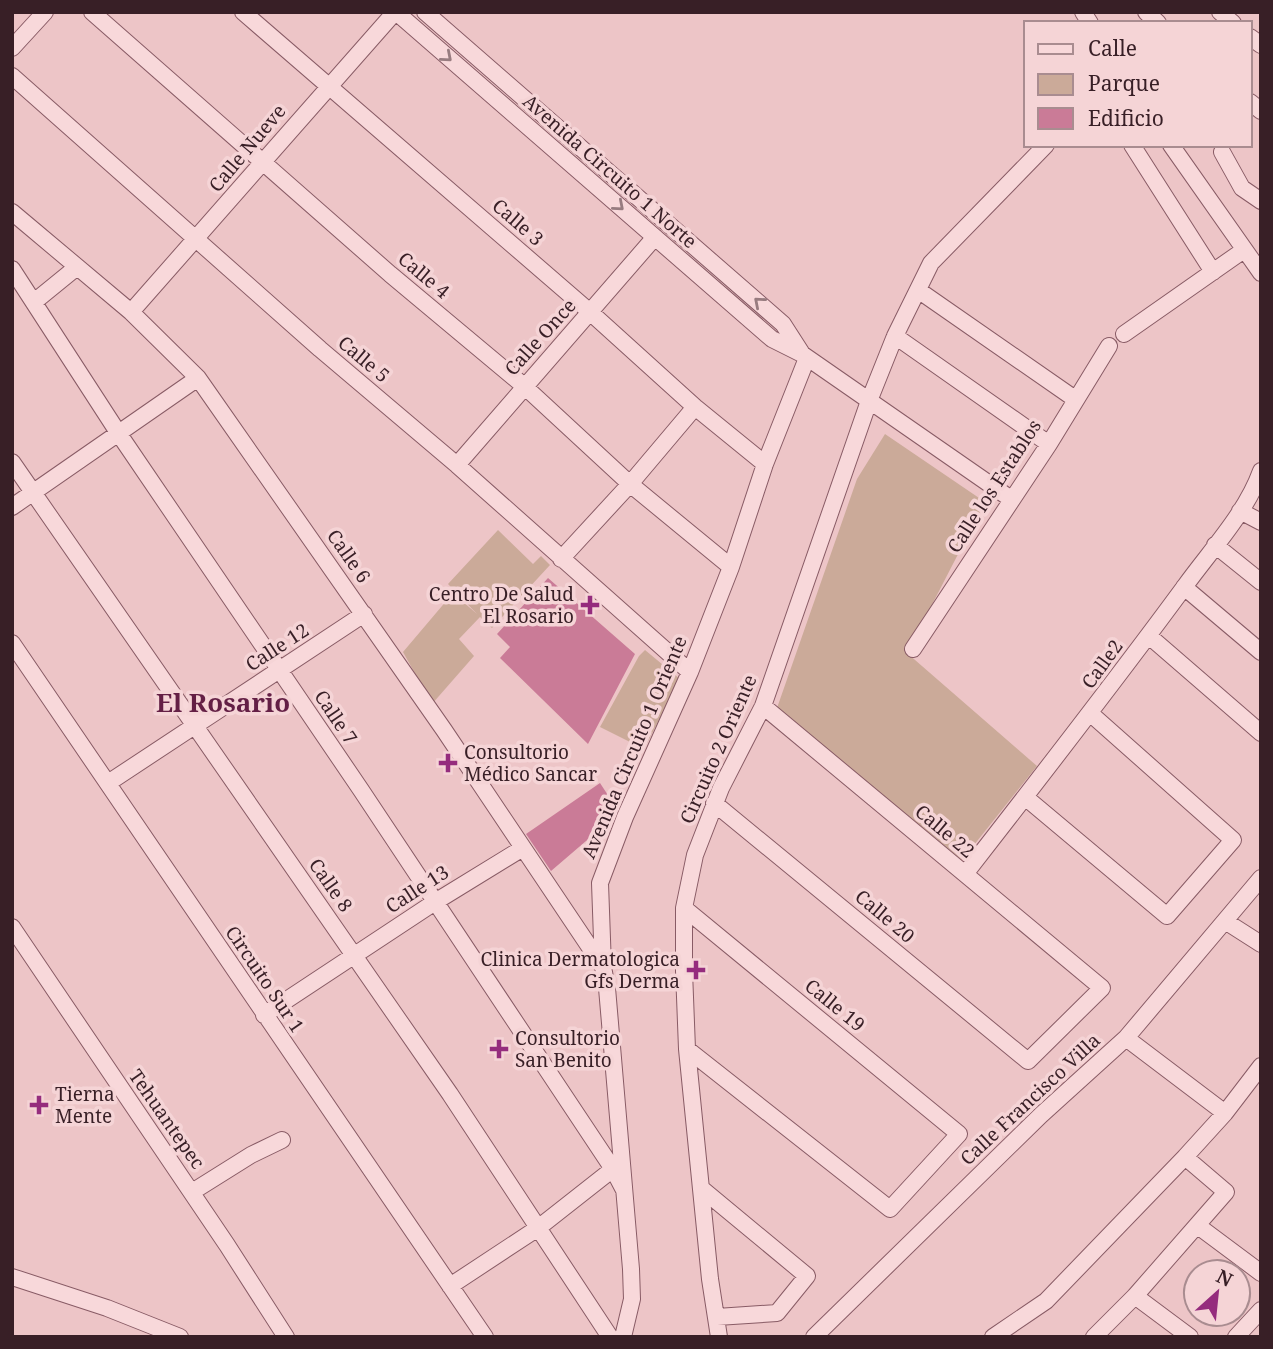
<svg xmlns="http://www.w3.org/2000/svg" width="1273" height="1349" viewBox="0 0 1273 1349" font-family="'Noto Serif',serif">
<style>
.green{fill:#cbaa99}
.building{fill:#ca7b97}
.lines{fill:none;stroke-linecap:round;stroke-linejoin:round}
.street-casing{stroke:#885b65;stroke-width:18}
.street{stroke:#f8d8da;stroke-width:16}
.oneway{stroke:#987c80}
.poi-dot{fill:#952c7d;stroke:#f5d4d6;stroke-width:2.5}
.labels{text-anchor:middle;dominant-baseline:central;stroke-width:7;stroke-linejoin:round;paint-order:stroke}
.street-label{font-size:19px;fill:#381f26;stroke:#f5d4d6}
.poi-label{font-size:19px;fill:#381f26;stroke:#f5d4d6;text-anchor:start}
.district-label{font-size:26px;font-weight:bold;fill:#641f45;stroke:#f5d4d6}
</style>
<rect width="100%" height="100%" fill="#edc5c7"/>
<path class="green" d="M885,434L985,502L907,653L1037,766L962,860L777,708L857,479Z
M498,530L533,564L541,556L550,565L492,628L480,617L459,639L474,656L432,704L403,652L453,593L477,614L448,584Z
M645,650L680,679L644,749L600,727L639,656Z"/>
<path class="building" d="M548,578L635,654L588,744L500,658L510,647L497,634Z
M600,783L617,809L614,817L551,871L526,834Z"/>
<g class="lines">
<defs>
<path id="street" d="M92,12L390,274L524,386L630,484L731,567
M243,12L590,312L695,407L765,464
M396,12L772,339L802,354L1011,499
M425,12L783,324L801,352
M1083,12L1090,23
M1146,12L1158,23
M1220,12L1233,23
M1250,37L1261,45
M12,48L45,12
M12,76L320,349L457,465L690,672
M1250,102L1261,111
M1132,145L1213,272
M1171,145L1261,273
M1222,152L1242,188L1261,201
M12,212L131,312L198,378L444,730L603,967
M12,269L119,434L361,790L613,1169L624,1190
M918,290L1075,399
M34,302L77,267
M131,312L395,12
M1124,334L1244,250
M895,336L1049,444
M12,462L450,1094L610,1337
M457,465L655,237
M12,507L198,378
M1240,511L1261,522
M1215,545L1261,582
M561,559L630,484L695,407
M1184,587L1261,652
M1149,636L1261,733
M12,643L485,1337
M913,649L1049,444L1109,346
M108,783L364,614
M1025,797L1167,916L1233,840L1091,714
M714,803L1028,1061L1102,988L763,706
M965,874C1039,779 1113,684 1185,586C1211,550 1246,513 1261,471
M684,908L959,1134L890,1209L687,1049
M1225,921L1261,944
M12,927L227,1245L286,1337
M264,1015L435,902L523,848
M1126,1038L1225,1113
M702,1189L807,1276L777,1313L717,1317
M192,1192L251,1155L282,1140
M1198,1226L1261,1273
M12,1277L107,1308L180,1337
M450,1286L538,1228L613,1169
M1135,1296L1190,1337
M623,1337L632,1299L631,1269L607,988L603,967L600,883L625,817L690,672L731,567L765,464L807,358
M719,1337L710,1279L687,1049L684,971V908L695,855L721,788L763,706L869,401L895,336L931,263L1046,145
M814,1337L1041,1115L1126,1038L1261,878
M993,1337L1046,1301L1185,1157L1225,1113L1261,1066
M1094,1337L1135,1296L1226,1192L1185,1157
M1236,1337L1261,1310"/>
</defs>
<use href="#street" class="street-casing"/>
<use href="#street" class="street"/>
</g>
<defs><path id="oneway-chevron" d="M-2-3.5L2.5 0L-2 3.5" fill="none" stroke-width="1.6" stroke-linecap="round" stroke-linejoin="round" transform="scale(1.75)"/></defs>
<g class="oneway">
<use href="#oneway-chevron" transform="translate(447 57) rotate(41)"/>
<use href="#oneway-chevron" transform="translate(619 206) rotate(41)"/>
<use href="#oneway-chevron" transform="translate(759 302) rotate(-139)"/>
</g>
<g class="poi-dot">
<path d="M586.5 594.5h7v7h7v7h-7v7h-7v-7h-7v-7h7z"/>
<path d="M444.5 752.5h7v7h7v7h-7v7h-7v-7h-7v-7h7z"/>
<path d="M692.5 959.5h7v7h7v7h-7v7h-7v-7h-7v-7h7z"/>
<path d="M495.5 1038.5h7v7h7v7h-7v7h-7v-7h-7v-7h7z"/>
<path d="M35.5 1094.5h7v7h7v7h-7v7h-7v-7h-7v-7h7z"/>
</g>
<g class="labels">
<g class="street-label">
<text transform="translate(247 148) rotate(-50)">Calle Nueve</text>
<text transform="translate(610 171) rotate(41)">Avenida Circuito 1 Norte</text>
<text transform="translate(518 222) rotate(41)">Calle 3</text>
<text transform="translate(424 275) rotate(40)">Calle 4</text>
<text transform="translate(540 337) rotate(-48)">Calle Once</text>
<text transform="translate(364 359) rotate(40)">Calle 5</text>
<text transform="translate(994 486) rotate(-57)">Calle los Establos</text>
<text transform="translate(349 556) rotate(55)">Calle 6</text>
<text transform="translate(277 647) rotate(-33)">Calle 12</text>
<text transform="translate(1102 664) rotate(-54)">Calle2</text>
<text transform="translate(336 717) rotate(56)">Calle 7</text>
<text transform="translate(634 747) rotate(-67)">Avenida Circuito 1 Oriente</text>
<text transform="translate(718 749) rotate(-66)">Circuito 2 Oriente</text>
<text transform="translate(945 831) rotate(40)">Calle 22</text>
<text transform="translate(331 885) rotate(55)">Calle 8</text>
<text transform="translate(417 889) rotate(-33)">Calle 13</text>
<text transform="translate(885 916) rotate(40)">Calle 20</text>
<text transform="translate(265 979) rotate(56)">Circuito Sur 1</text>
<text transform="translate(835 1005) rotate(39)">Calle 19</text>
<text transform="translate(1030 1099) rotate(-43)">Calle Francisco Villa</text>
<text transform="translate(167 1119) rotate(55)">Tehuantepec</text>
</g>
<g class="poi-label">
<text x="574" y="594" text-anchor="end">Centro De Salud<tspan x="574" dy="22">El Rosario</tspan></text>
<text x="464" y="752">Consultorio<tspan x="464" dy="22">Médico Sancar</tspan></text>
<text x="680" y="959" text-anchor="end">Clinica Dermatologica<tspan x="680" dy="22">Gfs Derma</tspan></text>
<text x="515" y="1038">Consultorio<tspan x="515" dy="22">San Benito</tspan></text>
<text x="55" y="1094">Tierna<tspan x="55" dy="22">Mente</tspan></text>
</g>
<g class="district-label">
<text x="223" y="702">El Rosario</text>
</g>
</g>
<rect width="1273" height="1349" fill="none" stroke="#381f26" stroke-width="28"/>
<rect x="1024" y="21" width="228" height="126" fill="#f5d4d6" stroke="#a98c90" stroke-width="2"/>
<rect x="1038" y="44" width="35" height="10" fill="#f8d8da" stroke="#a98c90" stroke-width="2"/>
<text x="1088" y="56" font-size="21" fill="#381f26">Calle</text>
<rect x="1038" y="74" width="35" height="21" fill="#cbaa99" stroke="#a98c90" stroke-width="2"/>
<text x="1088" y="91" font-size="21" fill="#381f26">Parque</text>
<rect x="1038" y="108" width="35" height="21" fill="#ca7b97" stroke="#a98c90" stroke-width="2"/>
<text x="1088" y="126" font-size="21" fill="#381f26">Edificio</text>
<g transform="translate(1217 1293) rotate(27)"><circle r="33" fill="#f5d4d6" stroke="#a98c90" stroke-width="2"/>
<path d="M0-5L12 26L0 18L-12 26Z" fill="#952c7d"/>
<text y="-10" font-size="19" font-weight="bold" text-anchor="middle" fill="#381f26">N</text>
</g>
</svg>
